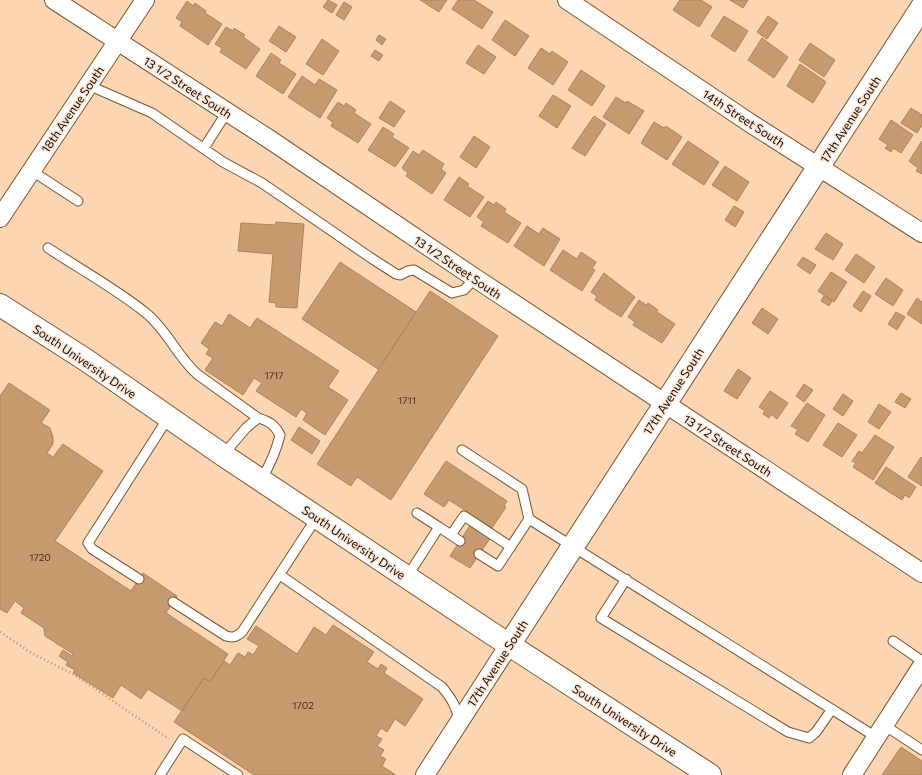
<svg xmlns="http://www.w3.org/2000/svg" width="922" height="775" viewBox="0 0 922 775" font-family="Commissioner,sans-serif">
<style>
.building{fill:#c69a6e;stroke:#af8359}
.lines{fill:none;stroke-linecap:round;stroke-linejoin:round}
.service-casing{stroke:#7e552b;stroke-width:11}
.minor-casing{stroke:#7e552b;stroke-width:20}
.tertiary-casing{stroke:#7e552b;stroke-width:24}
.primary-casing{stroke:#7e552b;stroke-width:24}
.path{stroke:#b09178;stroke-width:2.5;stroke-dasharray:1 3;stroke-linecap:butt}
.service{stroke:#fff;stroke-width:9}
.minor{stroke:#fff;stroke-width:18}
.tertiary{stroke:#fff;stroke-width:22}
.primary{stroke:#fff;stroke-width:22}
.labels{text-anchor:middle;dominant-baseline:central;stroke-width:3;stroke-linejoin:round;paint-order:stroke}
.number-label{font-size:10px;fill:#422c1c}
.street-label{font-size:12px;fill:#160700;stroke:#fbe7d6}
</style>
<rect width="100%" height="100%" fill="#fcd6b3"/>
<path class="building" d="M328,0L337,5L332,13L323,7Z
M420,0H447L439,12Z
M458,0H474L493,12L482,29L452,9Z
M680,0H701L712,7L699,27L673,10Z
M730,0H748L743,8Z
M187,1L193,6L195,3L206,11L205,13L222,24L208,45L180,26L182,22L176,18Z
M344,2L352,7L344,20L336,15Z
M724,16L748,31L735,52L711,36Z
M768,16L778,23L767,39L757,32Z
M505,20L529,36L515,56L492,40Z
M279,26L296,37L286,52L269,41Z
M226,27L233,31L234,28L245,35L243,37L260,49L246,69L220,52L222,48L215,44Z
M379,35L386,39L382,45L376,40Z
M762,38L788,57L774,78L748,60Z
M322,39L339,51L323,75L306,64Z
M810,43L835,60L824,77L799,60Z
M478,45L496,57L484,74L466,63Z
M541,48L550,54L552,51L568,62L553,85L528,68Z
M375,50L383,55L379,61L371,56Z
M271,53L281,60L279,63L296,74L283,94L256,76Z
M800,64L826,82L813,103L787,86Z
M581,70L605,86L592,106L568,90Z
M302,76L315,85L319,79L337,90L320,118L288,97Z
M553,95L571,106L557,128L539,116Z
M616,97L626,103L627,101L644,111L629,134L603,117Z
M390,101L405,111L394,127L379,118Z
M338,102L344,106L346,103L356,110L354,113L371,124L358,143L331,126L333,122L327,118Z
M911,108L922,115V125L917,133L901,123Z
M594,116L606,124L585,156L572,148Z
M891,120L913,135L901,153L893,148L891,152L885,148L888,145L879,139Z
M654,122L664,128L666,126L682,137L667,160L641,143Z
M383,127L394,134L392,137L409,148L395,167L368,150Z
M474,136L490,147L476,168L460,157Z
M688,141L719,162L704,185L672,164Z
M922,141V174L916,171L918,168L909,161Z
M423,150L444,164L441,169L446,173L432,194L406,176L408,173L402,168L413,151L419,155Z
M725,166L749,182L737,201L712,185Z
M459,177L469,184L467,186L484,197L470,217L444,200Z
M488,201L494,205L496,202L506,209L504,212L521,223L508,243L481,226L484,222L477,217Z
M734,206L744,212L735,227L725,220Z
M276,222L304,224L297,308L276,307V303L269,302L273,254L238,251L241,223L275,225Z
M527,226L539,234L543,228L560,239L544,266L514,246Z
M826,233L843,244L833,260L815,249Z
M563,250L577,259L581,252L596,262L592,269L595,270L582,291L550,270Z
M856,254L875,267L864,283L845,270Z
M803,257L816,265L810,274L797,265Z
M340,262L416,312L378,369L302,319Z
M831,272L847,282L834,302L818,291Z
M604,273L635,297L621,317L595,300L597,296L591,292Z
M886,278L903,290L893,306L875,294Z
M430,291L498,336L391,500L357,477L351,486L317,464Z
M863,291L871,296L861,312L853,306Z
M824,296L832,301L829,306L821,301Z
M917,298L922,302V324L907,314Z
M639,300L646,305L648,303L658,310L657,312L675,324L662,343L633,325L635,322L628,317Z
M762,308L778,319L768,334L752,323Z
M896,312L905,317L897,330L888,324Z
M229,314L250,328L257,318L339,371L328,387L348,400L325,435L303,420L307,413L301,409L296,417L256,391L262,383L254,378L243,395L205,370L213,358L206,354L209,349L201,343L215,322L222,326Z
M738,369L751,378L737,399L724,391Z
M9,383L50,410L41,423L50,428L53,437V444L47,453L53,457L63,444L103,471L55,541L131,591L143,573L177,596L166,613L228,654L210,682L204,678L182,711L148,689L141,699L121,685L113,698L73,673L75,670L66,665L68,662L59,656L63,650L72,656L73,654L45,636L44,628L21,613L24,608L15,601L7,613L0,609V396Z
M804,384L813,390L804,402L796,396Z
M770,391L788,403L777,419L771,414L769,418L763,414L765,411L759,407Z
M901,393L911,399L905,408L895,402Z
M843,394L853,401L843,416L833,409Z
M807,403L825,415L808,442L795,434L798,430L791,426Z
M879,404L891,412L879,429L868,422Z
M838,423L857,435L842,457L823,445Z
M299,427L320,441L312,454L291,440Z
M875,435L894,447L873,480L853,467L856,463L852,461L859,451L862,453Z
M921,457L922,458V486L908,477Z
M446,461L507,501L504,506L506,507L492,528L449,500L444,507L424,494Z
M886,467L916,487L909,498L905,495L902,500L875,483Z
M471,524L491,537L470,568L450,556Z
M333,625L374,652L367,662L378,669L381,664L387,668L384,673L423,699L405,726L395,719L387,732L381,728L376,736L382,739L377,746L384,750L380,756L386,759L382,766L396,775H254L174,722L204,678L210,682L224,661L230,665L238,653L245,657L248,652L253,655L259,646L247,639L256,626L297,654L314,627L326,635Z
M901,747L922,761V775H882Z"/>
<g class="lines">
<defs>
<path id="service" d="M88,85L152,113L223,162L262,183L371,258L396,274L400,275L408,271L414,270L452,293L464,290L475,278
M204,148L227,112
M32,171L78,201
M48,248C80,269 116,289 146,313C167,330 177,356 197,374L258,418
M462,450L522,489L529,519
M223,455L246,428L258,418C269,421 275,425 280,435C276,452 270,465 261,480
M439,527L451,535L464,516L511,547
M451,535L460,541
M479,554L498,566L529,519L876,737
M280,575L442,687C451,698 457,707 459,721
M407,577L439,527L417,513
M139,579L92,549L88,543L168,418
M626,579L601,618L788,732L809,738L816,732L832,709
M173,602L226,636C233,638 236,637 242,632L317,517
M893,641L922,661
M884,725L922,750
M160,775L183,739L238,775"/>
<path id="minor" d="M54,0L269,139L475,278L922,573
M567,0L750,123L922,233
M0,218L145,0
M425,775L509,645
M852,775L922,666"/>
<path id="tertiary" d="M509,645L922,7"/>
<path id="primary" d="M0,305L86,360L223,455L491,633L710,775"/>
</defs>
<use href="#service" class="service-casing"/>
<use href="#minor" class="minor-casing"/>
<use href="#tertiary" class="tertiary-casing"/>
<use href="#primary" class="primary-casing"/>
<path class="path" d="M0,632L33,654L73,674L169,739"/>
<use href="#service" class="service"/>
<use href="#minor" class="minor"/>
<use href="#tertiary" class="tertiary"/>
<use href="#primary" class="primary"/>
</g>
<g class="labels">
<g class="number-label">
<text x="274" y="375">1717</text>
<text x="407" y="400">1711</text>
<text x="40" y="557">1720</text>
<text x="303" y="705">1702</text>
</g>
<g class="street-label">
<text transform="translate(188 87) rotate(33)">13 1/2 Street South</text>
<text transform="translate(72 109) rotate(-56)">18th Avenue South</text>
<text transform="translate(744 118) rotate(33)">14th Street South</text>
<text transform="translate(850 119) rotate(-57)">17th Avenue South</text>
<text transform="translate(458 267) rotate(34)">13 1/2 Street South</text>
<text transform="translate(85 361) rotate(34)">South University Drive</text>
<text transform="translate(673 391) rotate(-57)">17th Avenue South</text>
<text transform="translate(728 445) rotate(33)">13 1/2 Street South</text>
<text transform="translate(354 542) rotate(34)">South University Drive</text>
<text transform="translate(497 663) rotate(-57)">17th Avenue South</text>
<text transform="translate(625 720) rotate(33)">South University Drive</text>
</g>
</g>
</svg>
